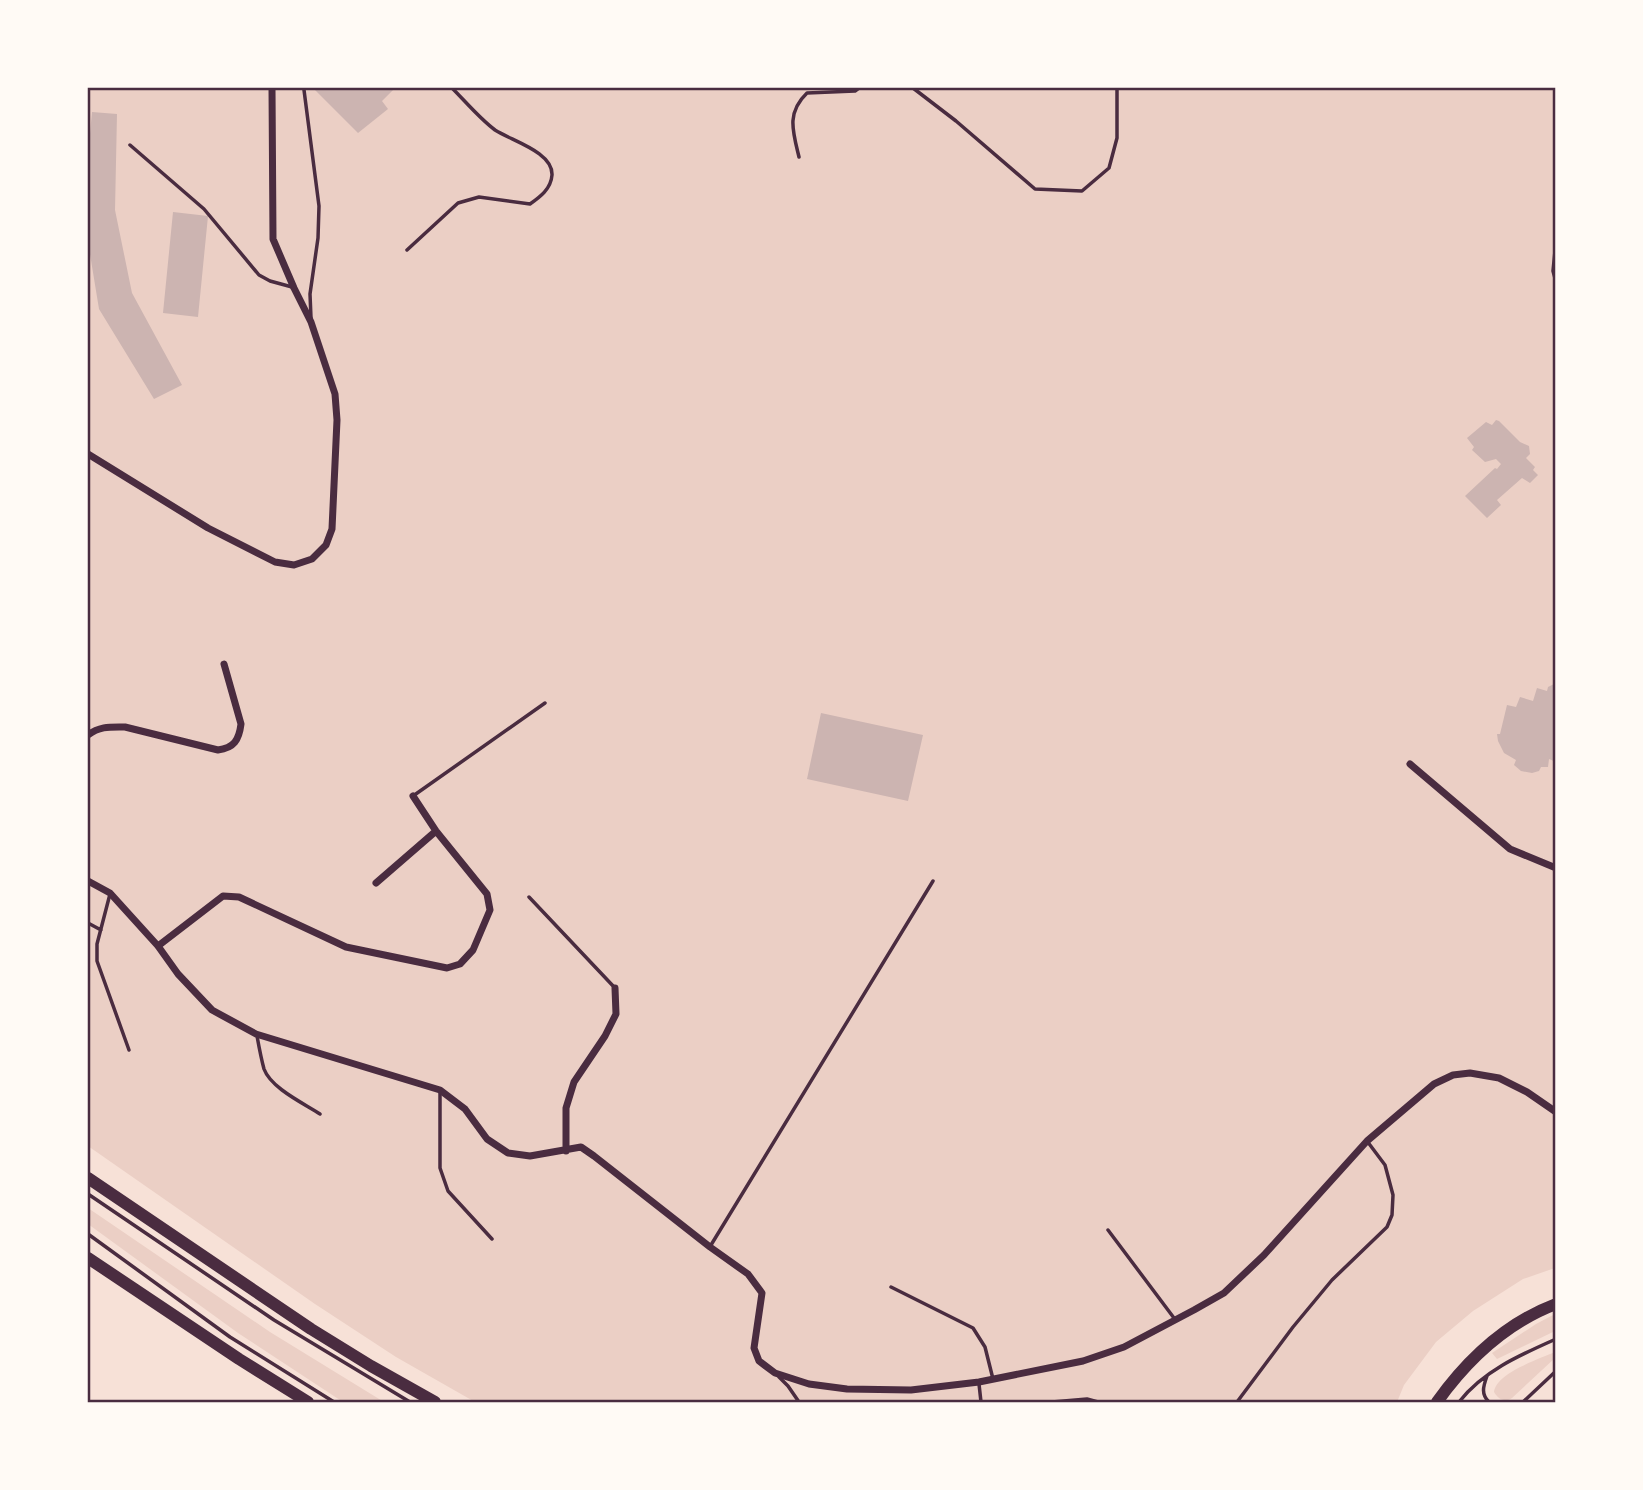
<svg xmlns="http://www.w3.org/2000/svg" width="1643" height="1490" viewBox="0 0 1643 1490" font-family="Manrope,sans-serif">
<style>
.green{fill:#ebcfc5}
.building{fill:#ccb4b1}
.lines{fill:none;stroke-linecap:round;stroke-linejoin:round}
.service{stroke:#4a2c40;stroke-width:3.5}
.minor{stroke:#4a2c40;stroke-width:7}
.primary{stroke:#4a2c40;stroke-width:12}
.neatline{fill:none;stroke:#4a2c40;stroke-width:2.5}
</style>
<rect width="100%" height="100%" fill="#f7e1d7"/>
<path class="green" d="M88,88H1555V1268L1523,1279L1473,1311L1436,1342L1404,1385L1397,1402H475L396,1357L315,1304L88,1146Z
M88,1208L270,1332L384,1402H343L238,1333L88,1224Z
M1555,1314V1331L1497,1359L1492,1353L1536,1324Z
M1555,1352V1358L1512,1398C1505,1403 1498,1399 1494,1392C1496,1373 1539,1359 1555,1352Z"/>
<path class="building" d="M313,88H395L382,101L388,109L358,133Z
M92,112L117,114L115,210L132,293L182,385L154,399L99,309L88,242V155Z
M173,212L208,216L198,317L163,313Z
M1496,420L1499,421L1520,442L1529,446L1530,454L1526,458L1535,467L1533,470L1538,475L1530,483L1522,478L1497,500L1501,505L1487,518L1465,496L1495,468L1497,469L1501,464L1496,459L1485,462L1472,450L1474,447L1467,438L1486,422L1492,425Z
M1556,683V762L1549,759L1548,767H1541L1539,771L1532,773L1521,771L1514,765L1516,760L1504,753L1498,741L1497,734H1500L1507,705L1516,707L1520,697L1533,701L1537,688L1547,691L1548,687Z
M821,713L923,735L908,801L807,779Z"/>
<g class="lines">
<path class="service" d="M913,88L956,121L1035,189L1082,191L1109,168L1117,138V88
M304,90L319,206L318,238L310,294L311,318
M130,145L204,209L259,275L270,281L292,287
M799,157C793,132 786,113 807,93L855,91L859,88
M1556,241L1553,271L1556,282
M407,250L458,203L479,197L530,204C540,197 551,189 552,175C553,152 512,141 495,130C480,119 465,101 452,88
M413,796L545,703
M110,894L97,944V961L129,1050
M529,897L615,988
M88,923L101,930
M257,1036C259,1047 261,1058 264,1069C271,1088 303,1103 320,1114
M440,1092V1168L448,1191L492,1239
M88,1194L274,1320L410,1402
M1108,1230L1174,1318
M88,1234L230,1337L334,1402
M711,1245L933,881
M891,1287L973,1328L985,1347L993,1379
M1487,1376C1483,1387 1481,1394 1489,1402
M779,1377L788,1386L799,1402
M979,1384L981,1402
M1052,1402L1087,1399L1098,1402
M1237,1402L1293,1327L1332,1280L1387,1227L1392,1215L1393,1195L1385,1165L1367,1141
M1459,1402C1483,1371 1520,1355 1556,1339
M1523,1402L1556,1371"/>
<path class="minor" d="M88,454L208,528L275,562L294,565L312,559L326,545L332,529L337,420L335,394L311,322L294,288L273,239L272,88
M88,735C100,726 110,727 125,727L218,750C234,748 239,740 241,724L224,664
M1410,764L1510,849L1556,868
M88,881L110,893L158,946L178,974L212,1010L256,1034L440,1090L465,1109L487,1139L508,1153L530,1156L581,1147L594,1156L710,1247L748,1274L762,1293L754,1348L759,1361L775,1373L809,1384L847,1389L911,1390L979,1382L1083,1361L1124,1347L1194,1310L1224,1293L1264,1255L1367,1141L1434,1084L1453,1075L1470,1073L1499,1078L1527,1092L1556,1112
M376,883L436,831
M158,946L223,896L239,897L346,947L447,968L460,964L473,950L490,910L487,894L436,831L413,796
M566,1151V1108L574,1082L605,1036L616,1014L615,988"/>
<path class="primary" d="M88,1178L311,1329L371,1366L435,1402
M88,1258L239,1359L308,1402
M1437,1402C1467,1360 1506,1323 1556,1304"/>
</g>
<rect width="1643" height="1490" fill="none" stroke="#fffaf5" stroke-width="178"/>
<rect x="89" y="89" width="1465" height="1312" class="neatline"/>
</svg>
